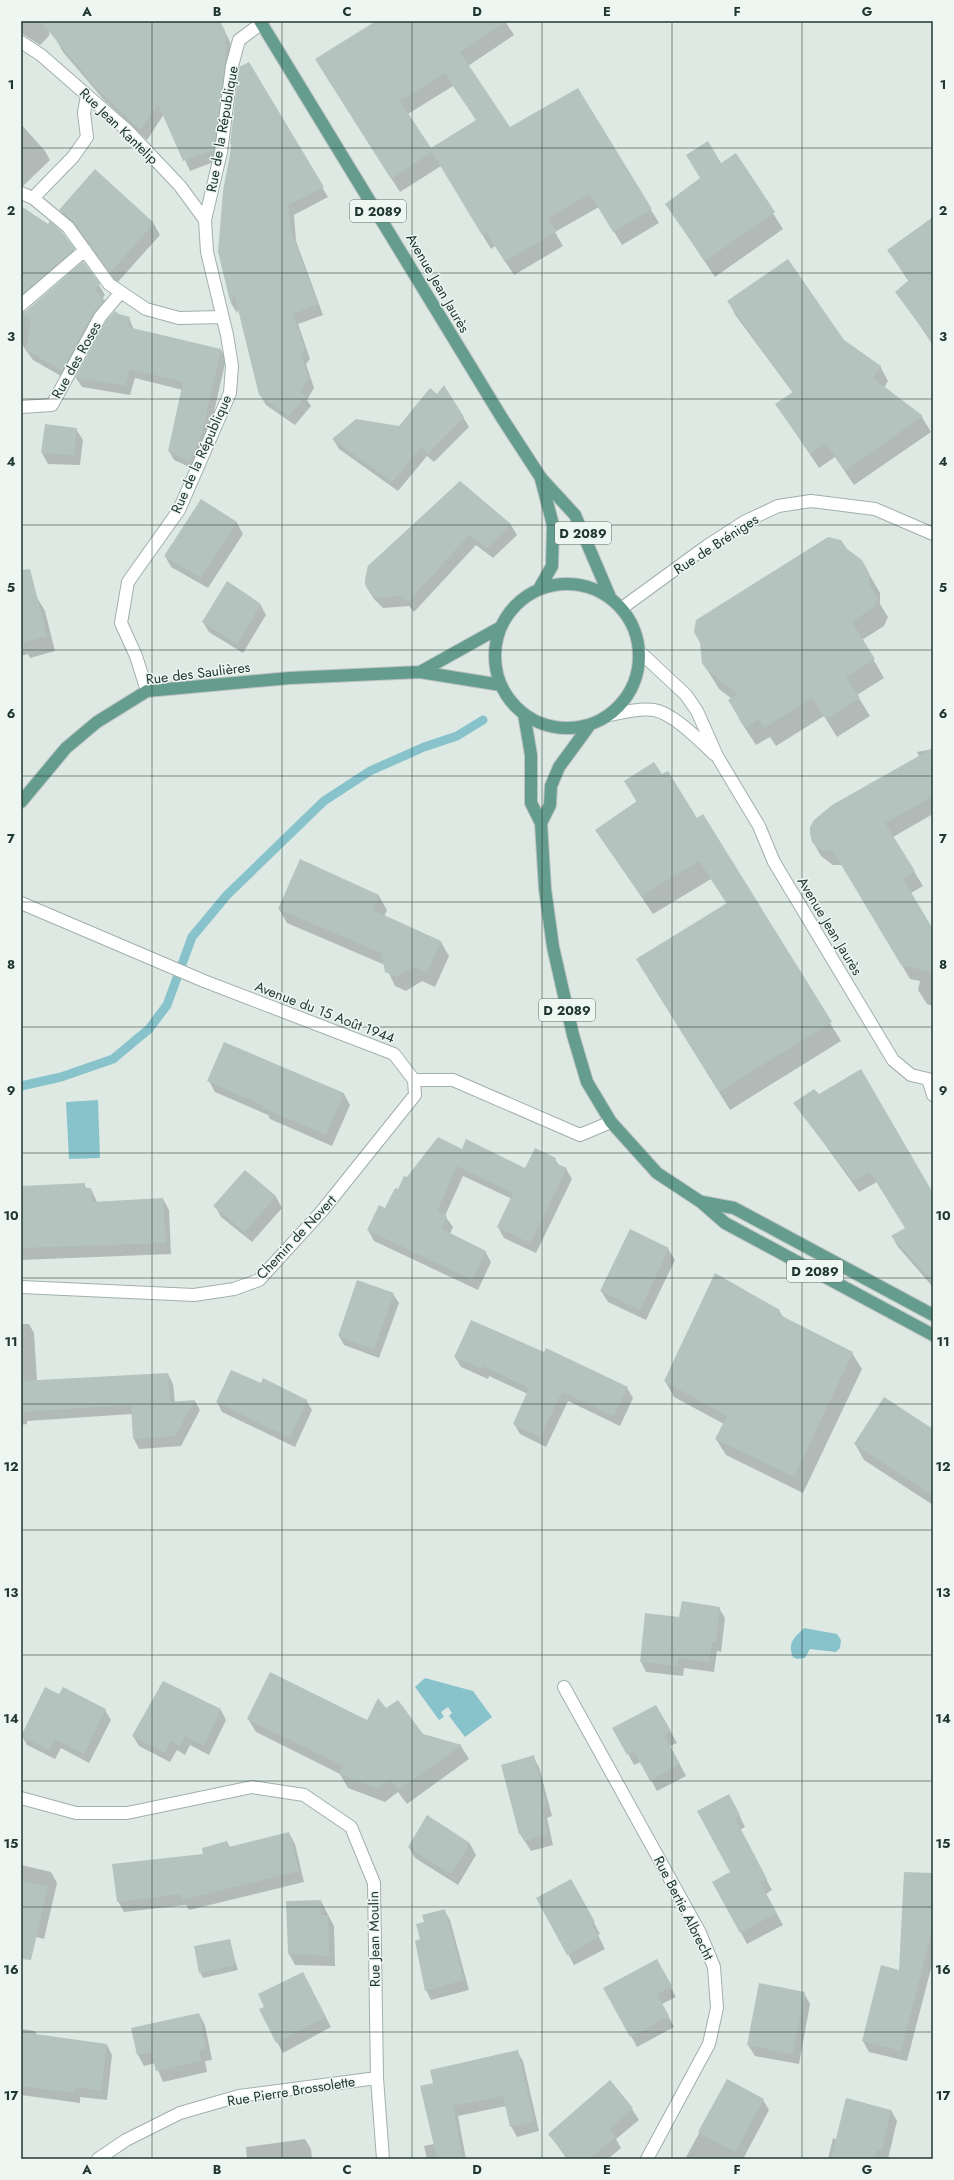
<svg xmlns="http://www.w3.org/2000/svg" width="954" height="2180" viewBox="0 0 954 2180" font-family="Jost,sans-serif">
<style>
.water{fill:#88c3cc}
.shadow{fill:#0003;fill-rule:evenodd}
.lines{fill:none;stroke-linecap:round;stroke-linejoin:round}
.stream{stroke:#88c3cc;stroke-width:9}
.building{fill:#b4c3bd;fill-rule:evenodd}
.minor-casing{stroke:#a1b0ab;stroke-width:14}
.major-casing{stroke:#bcc3c1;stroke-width:14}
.minor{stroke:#fff;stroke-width:12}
.major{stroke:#649c8d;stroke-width:12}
.grid{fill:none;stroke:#203731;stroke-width:1;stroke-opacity:0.55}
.labels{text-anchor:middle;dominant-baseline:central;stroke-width:3;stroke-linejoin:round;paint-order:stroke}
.shield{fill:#eef6f2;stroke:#5e706b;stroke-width:1}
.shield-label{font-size:13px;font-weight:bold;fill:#203731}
.street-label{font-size:14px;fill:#203731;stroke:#eef6f2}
.neatline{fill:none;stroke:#203731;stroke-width:1.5}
.grid-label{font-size:13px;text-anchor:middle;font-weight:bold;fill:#203731}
</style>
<rect width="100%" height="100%" fill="#dee9e4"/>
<path class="water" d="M98,1100L100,1158L69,1159L66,1102Z
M804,1628L837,1634L841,1640L840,1648L836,1652L810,1649L805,1658L797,1659L793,1657C787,1643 794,1638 804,1628Z
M425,1678L473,1691L492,1717L465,1737L449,1716L452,1713L448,1707L441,1712L444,1717L439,1720L415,1687Z"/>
<path class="shadow" d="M21,21H50L49,36L40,45L21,33Z
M83,21H220L230,42L232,69L219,160L190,171L164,114L147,140L103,99L63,52L57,41Z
M378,21H505L514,35L468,66L510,129L651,210L659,223L622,245L599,207L555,232L563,246L514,275L495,246L491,249L441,166L400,192L324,73ZM453,86L477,121L431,149L408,114Z
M248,64L328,197L294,215L296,241L323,315L298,324L310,359L306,364L314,388L307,400L311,406L295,425L266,405L260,395L239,307L237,313L232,305L219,252L240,68Z
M21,124L45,151L50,160L21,188Z
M736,155L783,229L715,277L666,204Z
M95,171L154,224L160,235L117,283L81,234L67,221L60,210Z
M21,208L74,250L79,258L21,308Z
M933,218V345L897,292L909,282L888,250Z
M99,285L105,295L102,299L110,311L68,380L33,360L25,349L21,342V313Z
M728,301L843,341L880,366L888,381L884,388L922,417L931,432L854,485L835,457L819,468L777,405L793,393L736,316Z
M118,315L129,318L134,330L221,350L226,359L207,443L196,470L174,460L169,451L183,390L135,378L130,395L82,387L76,378Z
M463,417L469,427L434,462L427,456L398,491L339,449L333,439Z
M76,429L83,440L80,465L48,464L42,453Z
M460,483L511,525L517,535L493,558L476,545L414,612L409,606L383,608L374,599L367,588L365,580L368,566Z
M201,500L237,523L243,534L208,588L171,567L165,556Z
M846,550L865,567L880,593V604L888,617L884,626L862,640L884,678L857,695L870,716L837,737L824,716L776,746L770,737L756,745L739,719L732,699L719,689L703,663Z
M36,596L45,611L55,651L30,658L28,654L21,656V600Z
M260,604L266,615L243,653L209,632L203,622Z
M933,749V814L893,837L923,886L911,893L933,931V1006L927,1004L918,990L920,981L910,979L842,865H833L821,856L813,842L919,756L917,752Z
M662,776L697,819L703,816L841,1041L730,1110L648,978L727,904L711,879L653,914L596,830L637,802L625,782Z
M379,896L387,910L384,917L441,942L449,956L435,987L422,981L406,991L395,986L385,965L287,923L279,909Z
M224,1044L344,1094L350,1105L332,1146L270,1119L268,1115L215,1092L209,1081Z
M795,1103L933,1194V1287L898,1247L892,1236L906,1228L877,1182L859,1192Z
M463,1151L526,1169L555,1159L559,1166L566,1169L572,1179L536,1253L504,1238L498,1227L512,1199L463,1176L445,1216L453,1227L450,1234L485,1251L491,1262L478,1290L374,1241L368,1230L386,1210L407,1178Z
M245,1171L276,1197L282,1208L252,1242L221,1217L215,1206Z
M84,1184L87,1189H91L97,1202L163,1199L169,1210L171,1254L21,1260V1204Z
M668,1249L675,1260L646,1320L608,1302L601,1291Z
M358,1281L393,1294L399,1303L379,1358L344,1345L339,1336Z
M779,1311L784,1318L852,1353L862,1369L803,1493L726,1455L716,1439L724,1424L674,1397L665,1381Z
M21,1324H29L34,1333L37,1381L168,1374L173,1384L175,1402L195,1401L200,1410L181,1446L139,1449L134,1439L132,1414L27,1421V1424L21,1425Z
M455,1357L627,1388L633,1398L620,1426L568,1401L546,1447L520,1434L514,1424L528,1394L489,1376L488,1379L461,1367Z
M261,1385L306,1400L312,1410L295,1447L222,1412L217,1402Z
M933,1430V1505L864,1460L855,1444Z
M719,1608L725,1618L721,1652L717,1651L714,1672L684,1668L683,1676L646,1672L641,1662L680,1618Z
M60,1696L105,1710L111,1720L89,1763L61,1748L55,1759L27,1745L22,1736Z
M656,1706L677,1743L670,1746L686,1776L657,1791L641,1762L634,1765L614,1728Z
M221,1710L226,1720L209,1755L190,1745L185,1755L177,1750L170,1762L139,1746L133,1736Z
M386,1710L423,1735L461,1746L469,1759L407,1804L398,1792L385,1802L348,1788L340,1774L256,1732L248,1719L368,1722Z
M533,1757L539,1767L552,1816L547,1818L553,1845L531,1851L520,1834L502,1765Z
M735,1806L745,1827L740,1830L772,1890L766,1894L783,1925L747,1944L714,1882L731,1873Z
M427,1817L470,1844L476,1855L458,1885L415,1858L409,1847Z
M289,1833L295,1844L304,1882L189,1910L186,1905L124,1912L118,1901L227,1842L230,1847Z
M21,1865L51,1872L57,1883L44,1939L21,1933Z
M933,1874V1961L907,2061L869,2052L863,2041L900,1971Z
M577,1891L600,1934L598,1935L605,1949L574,1965L538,1899Z
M321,1901L334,1926L335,1966L295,1965L289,1954Z
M444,1910L450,1920L469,1990L431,2000L426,1990L421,1940Z
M229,1940L238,1970L203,1978L200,1972Z
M656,1961L676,1997L662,2004L674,2027L637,2047L605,1988Z
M308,1983L331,2027L283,2053L260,2010Z
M804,1993L810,2004L799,2064L755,2056L748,2045Z
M199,2014L205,2025L212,2060L205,2061L207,2072L163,2082L155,2063L144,2066L138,2055Z
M21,2029L35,2031L37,2035L107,2045L112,2055L107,2100L80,2097V2103L21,2095Z
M517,2051L523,2061L539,2131L517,2137L511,2126L506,2106L458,2116L466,2159H427L424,2146L434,2144V2083Z
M728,2080L763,2100L769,2110L743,2159H685Z
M610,2082L632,2109L639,2120L616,2139L621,2148L608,2159H567L549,2134Z
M891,2110L897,2121L888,2159H828L833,2138L837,2140Z
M305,2139L311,2149L312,2159H247L246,2147Z"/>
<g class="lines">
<path class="stream" d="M21,1086L61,1077L113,1059L149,1029L167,1005L192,937L227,895L324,801L370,771L424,747L457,736L483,720"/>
</g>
<path class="building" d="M40,21H220L225,31L226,58L214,150L183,161L158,104L140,130L96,88Z
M376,21H507L460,52L510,127L578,88L652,209L613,232L590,194L548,218L556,232L505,262L487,233L482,235L432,152L391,179L315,59ZM445,73L476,120L431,148L400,101Z
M249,62L324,187L288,205L291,230L318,305L293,314L305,349L301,354L309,378L300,392L306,396L289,416L259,395L234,293L231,305L218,252L223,191L232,144H230L239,67Z
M708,141L721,163L736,153L775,212L705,261L665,204L700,178L686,155Z
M95,169L154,223L110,273L74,222L59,210Z
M21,206L48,224L50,221L62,232L75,249L21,295Z
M933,217V343L895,292L909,280L887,250Z
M788,259L844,340L881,366L873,378L923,416L845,471L826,443L810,454L775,404L793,392L727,301Z
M83,261L100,284L95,290L105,300L93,313L62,371L26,350L31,320L21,312L26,311Z
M115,311L119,314L130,317L128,327L221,349L202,433L190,462L168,451L183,382L130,369L125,386L75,378L106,321Z
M444,385L464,417L428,453L421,447L392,482L332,439L356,419L399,426L430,388L437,394Z
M45,424L77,428L74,455L41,453Z
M460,481L511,524L487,548L469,535L408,602L402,596L376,598L370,593L365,584L368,566Z
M201,499L237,522L201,578L164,556Z
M828,537L841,540L847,549L862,560L869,573L870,586L878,598L874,607L852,622L875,659L846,677L860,698L826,719L812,698L764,728L758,719L745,728L728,700L737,694L707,670L702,663L700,643L694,632L696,620Z
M30,569L47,636L21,643V570Z
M227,581L261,604L237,644L202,622Z
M933,748V796L885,823L915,871L903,879L933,929V973L901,965L833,851H824L817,848L812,842L810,834V827L814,820L832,805Z
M654,762L662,774L668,771L697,818L703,814L832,1022L719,1092L636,959L727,903L699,861L641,896L595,830L637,801L624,781Z
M300,859L379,895L373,910L441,941L427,973L414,967L397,977L385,972L381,953L278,909Z
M224,1042L344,1093L326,1135L263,1108L264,1106L207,1081Z
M861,1069L933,1193V1282L891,1236L905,1228L870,1172L853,1181L793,1103L814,1089L819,1094Z
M438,1137L462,1149L466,1139L525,1168L535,1148L556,1158L555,1163L567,1168L530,1243L497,1227L513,1193L457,1166L437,1211L447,1216L442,1229L486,1251L472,1280L367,1230L379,1205L385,1208L395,1188L398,1189L404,1176L407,1177Z
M245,1170L276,1196L245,1232L213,1206Z
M85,1183V1188H91L92,1202L163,1198L166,1243L21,1248V1186Z
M630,1229L669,1248L640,1310L600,1291Z
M715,1273L780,1310L778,1314L853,1352L794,1477L715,1439L727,1416L664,1381Z
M357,1280L394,1293L374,1350L338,1336Z
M471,1320L544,1352L546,1348L628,1387L614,1416L562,1392L540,1437L513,1424L529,1388L483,1366L482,1369L454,1357Z
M231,1370L261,1383L263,1378L307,1400L290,1438L216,1402Z
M168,1373L170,1402L195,1400L175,1436L133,1439L131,1405L21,1412V1381Z
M884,1397L933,1429V1496L854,1444Z
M682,1601L720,1607L716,1642H712L709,1662L679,1658L677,1666L640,1662L645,1613L679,1617Z
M270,1672L367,1720L378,1698L386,1708L398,1700L423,1734L462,1745L398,1790L390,1779L377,1789L339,1774L343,1766L247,1719Z
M163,1681L221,1709L204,1746L185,1736L180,1746L171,1741L165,1753L132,1736Z
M45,1687L59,1694L63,1687L106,1709L84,1754L55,1739L49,1750L21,1736Z
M656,1705L671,1731L664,1735L680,1764L650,1781L634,1751L627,1755L612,1728Z
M534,1755L547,1806L542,1807L548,1834L524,1841L522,1834H519L501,1765Z
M729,1794L740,1815L735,1818L767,1879L760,1883L777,1913L740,1933L712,1882L730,1872L697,1811Z
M427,1815L470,1843L451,1874L408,1847Z
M289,1832L299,1871L182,1900L181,1894L117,1902L112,1864L203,1854L202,1848L227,1841L229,1847Z
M904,1872L933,1873V1927L901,2051L862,2041L881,1965L899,1970Z
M571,1879L595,1922L592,1924L599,1937L567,1955L536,1898Z
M21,1880L48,1887L31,1960L21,1959Z
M321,1900V1915H328L329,1956L288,1954L286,1901Z
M445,1909L464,1980L425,1991L415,1941L420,1939L416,1924L424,1922L422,1915Z
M230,1939L236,1965L199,1973L194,1946Z
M657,1959L672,1986L657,1994L669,2016L630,2037L603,1988Z
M303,1972L326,2017L276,2043L259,2009L264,2007L258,1994Z
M759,1983L805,1992L793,2054L747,2045Z
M199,2013L206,2049L199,2050L201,2061L156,2071L151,2052L137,2055L131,2028Z
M21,2032L107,2044L101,2091L75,2087L74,2093L21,2086Z
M518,2050L534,2121L510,2127L503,2096L453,2106L463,2159H437L420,2086L433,2083L430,2070Z
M727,2079L764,2099L735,2152L698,2132Z
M610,2080L633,2108L609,2129L615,2137L589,2159H569L548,2134Z
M846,2098L891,2110L882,2150H877L875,2159H831Z"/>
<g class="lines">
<defs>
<path id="minor" d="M21,42L41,55L128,131L180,186L205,220
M21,193L33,198L68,227L109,284L146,309L179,318L222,317
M33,198L73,157L87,137L84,113L87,95
M21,305L85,250
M21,407L52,405L100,317L121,292
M622,608L707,546L744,522L778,506L811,501L875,509L933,534
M640,652L686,695L697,711L717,756L759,826L774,862L893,1060L911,1075L928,1079
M147,691L136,656L121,623L128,582L179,510L230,393L232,366L227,335L207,252L205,220L221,152L232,66L239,40L262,23
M610,715C624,712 640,708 654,710C673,713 700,741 714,754
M21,903L204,981L394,1054L414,1080
M928,1079L933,1095
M414,1080H453L580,1135L611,1122
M21,1287L194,1295L234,1289L259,1280L322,1211L415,1095L414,1080
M564,1687L700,1933L714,1967L717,2008L709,2044L647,2159
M21,1798L76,1813H127L252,1787L304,1795L351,1827L374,1883L377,2078L383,2159
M98,2159L126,2140L180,2113L239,2096L377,2078"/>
<path id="major" d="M260,21L502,418L541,478L575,515L610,597
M495 656a72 72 0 1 1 144 0a72 72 0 1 1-144 0Z
M539,589L552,566L553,525L541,479
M420,672L501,627
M524,714L531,755V803L541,823L545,889L553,947L573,1035L587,1082L611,1122L657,1173L701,1202L725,1223L933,1335
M21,802L66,748L97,722L147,691L290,678L420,672L501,685
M541,823L550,805L551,786L559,767L589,726
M702,1202L734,1208L933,1315"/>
</defs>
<use href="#minor" class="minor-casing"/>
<use href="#major" class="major-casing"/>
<use href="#minor" class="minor"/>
<use href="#major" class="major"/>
</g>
<path class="grid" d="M152,21V2159M282,21V2159M412,21V2159M542,21V2159M672,21V2159M802,21V2159M21,148H933M21,273H933M21,399H933M21,525H933M21,650H933M21,776H933M21,902H933M21,1027H933M21,1153H933M21,1278H933M21,1404H933M21,1530H933M21,1655H933M21,1781H933M21,1907H933M21,2032H933"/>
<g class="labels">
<g class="shield">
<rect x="350" y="200" width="56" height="22" rx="3"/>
<rect x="555" y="522" width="56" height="22" rx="3"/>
<rect x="539" y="999" width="56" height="22" rx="3"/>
<rect x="787" y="1260" width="56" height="22" rx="3"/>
</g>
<g class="shield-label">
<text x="378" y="211">D 2089</text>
<text x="583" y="533">D 2089</text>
<text x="567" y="1010">D 2089</text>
<text x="815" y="1271">D 2089</text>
</g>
<g class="street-label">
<text transform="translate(119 126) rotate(44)">Rue Jean Kantelip</text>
<text transform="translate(222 129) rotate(-80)">Rue de la République</text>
<text transform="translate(438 283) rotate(60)">Avenue Jean Jaurès</text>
<text transform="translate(76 360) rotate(-61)">Rue des Roses</text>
<text transform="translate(201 454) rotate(-66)">Rue de la République</text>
<text transform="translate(716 544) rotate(-33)">Rue de Bréniges</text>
<text transform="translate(198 673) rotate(-7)">Rue des Saulières</text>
<text transform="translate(830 926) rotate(59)">Avenue Jean Jaurès</text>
<text transform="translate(325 1012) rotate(21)">Avenue du 15 Août 1944</text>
<text transform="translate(296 1237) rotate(-47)">Chemin de Novert</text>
<text transform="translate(684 1908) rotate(63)">Rue Bertie Albrecht</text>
<text transform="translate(374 1939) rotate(-91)">Rue Jean Moulin</text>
<text transform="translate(291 2091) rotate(-9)">Rue Pierre Brossolette</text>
</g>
</g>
<rect width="954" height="2180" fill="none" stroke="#eef6f2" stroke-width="44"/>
<rect x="22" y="22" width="910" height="2136" class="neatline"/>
<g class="grid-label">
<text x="87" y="16">A</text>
<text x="217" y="16">B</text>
<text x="347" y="16">C</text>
<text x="477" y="16">D</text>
<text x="607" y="16">E</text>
<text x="737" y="16">F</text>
<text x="867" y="16">G</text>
<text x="11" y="89">1</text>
<text x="943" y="89">1</text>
<text x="11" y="215">2</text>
<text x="943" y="215">2</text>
<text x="11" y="341">3</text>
<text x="943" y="341">3</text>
<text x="11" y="466">4</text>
<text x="943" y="466">4</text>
<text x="11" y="592">5</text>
<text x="943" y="592">5</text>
<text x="11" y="718">6</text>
<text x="943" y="718">6</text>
<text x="11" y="843">7</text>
<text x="943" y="843">7</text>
<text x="11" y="969">8</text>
<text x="943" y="969">8</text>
<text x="11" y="1095">9</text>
<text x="943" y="1095">9</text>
<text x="11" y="1220">10</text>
<text x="943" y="1220">10</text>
<text x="11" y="1346">11</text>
<text x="943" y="1346">11</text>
<text x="11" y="1471">12</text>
<text x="943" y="1471">12</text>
<text x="11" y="1597">13</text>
<text x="943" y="1597">13</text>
<text x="11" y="1723">14</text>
<text x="943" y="1723">14</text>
<text x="11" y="1848">15</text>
<text x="943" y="1848">15</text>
<text x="11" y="1974">16</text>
<text x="943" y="1974">16</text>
<text x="11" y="2100">17</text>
<text x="943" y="2100">17</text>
<text x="87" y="2174">A</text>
<text x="217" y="2174">B</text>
<text x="347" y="2174">C</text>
<text x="477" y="2174">D</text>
<text x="607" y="2174">E</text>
<text x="737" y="2174">F</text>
<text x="867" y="2174">G</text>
</g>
</svg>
